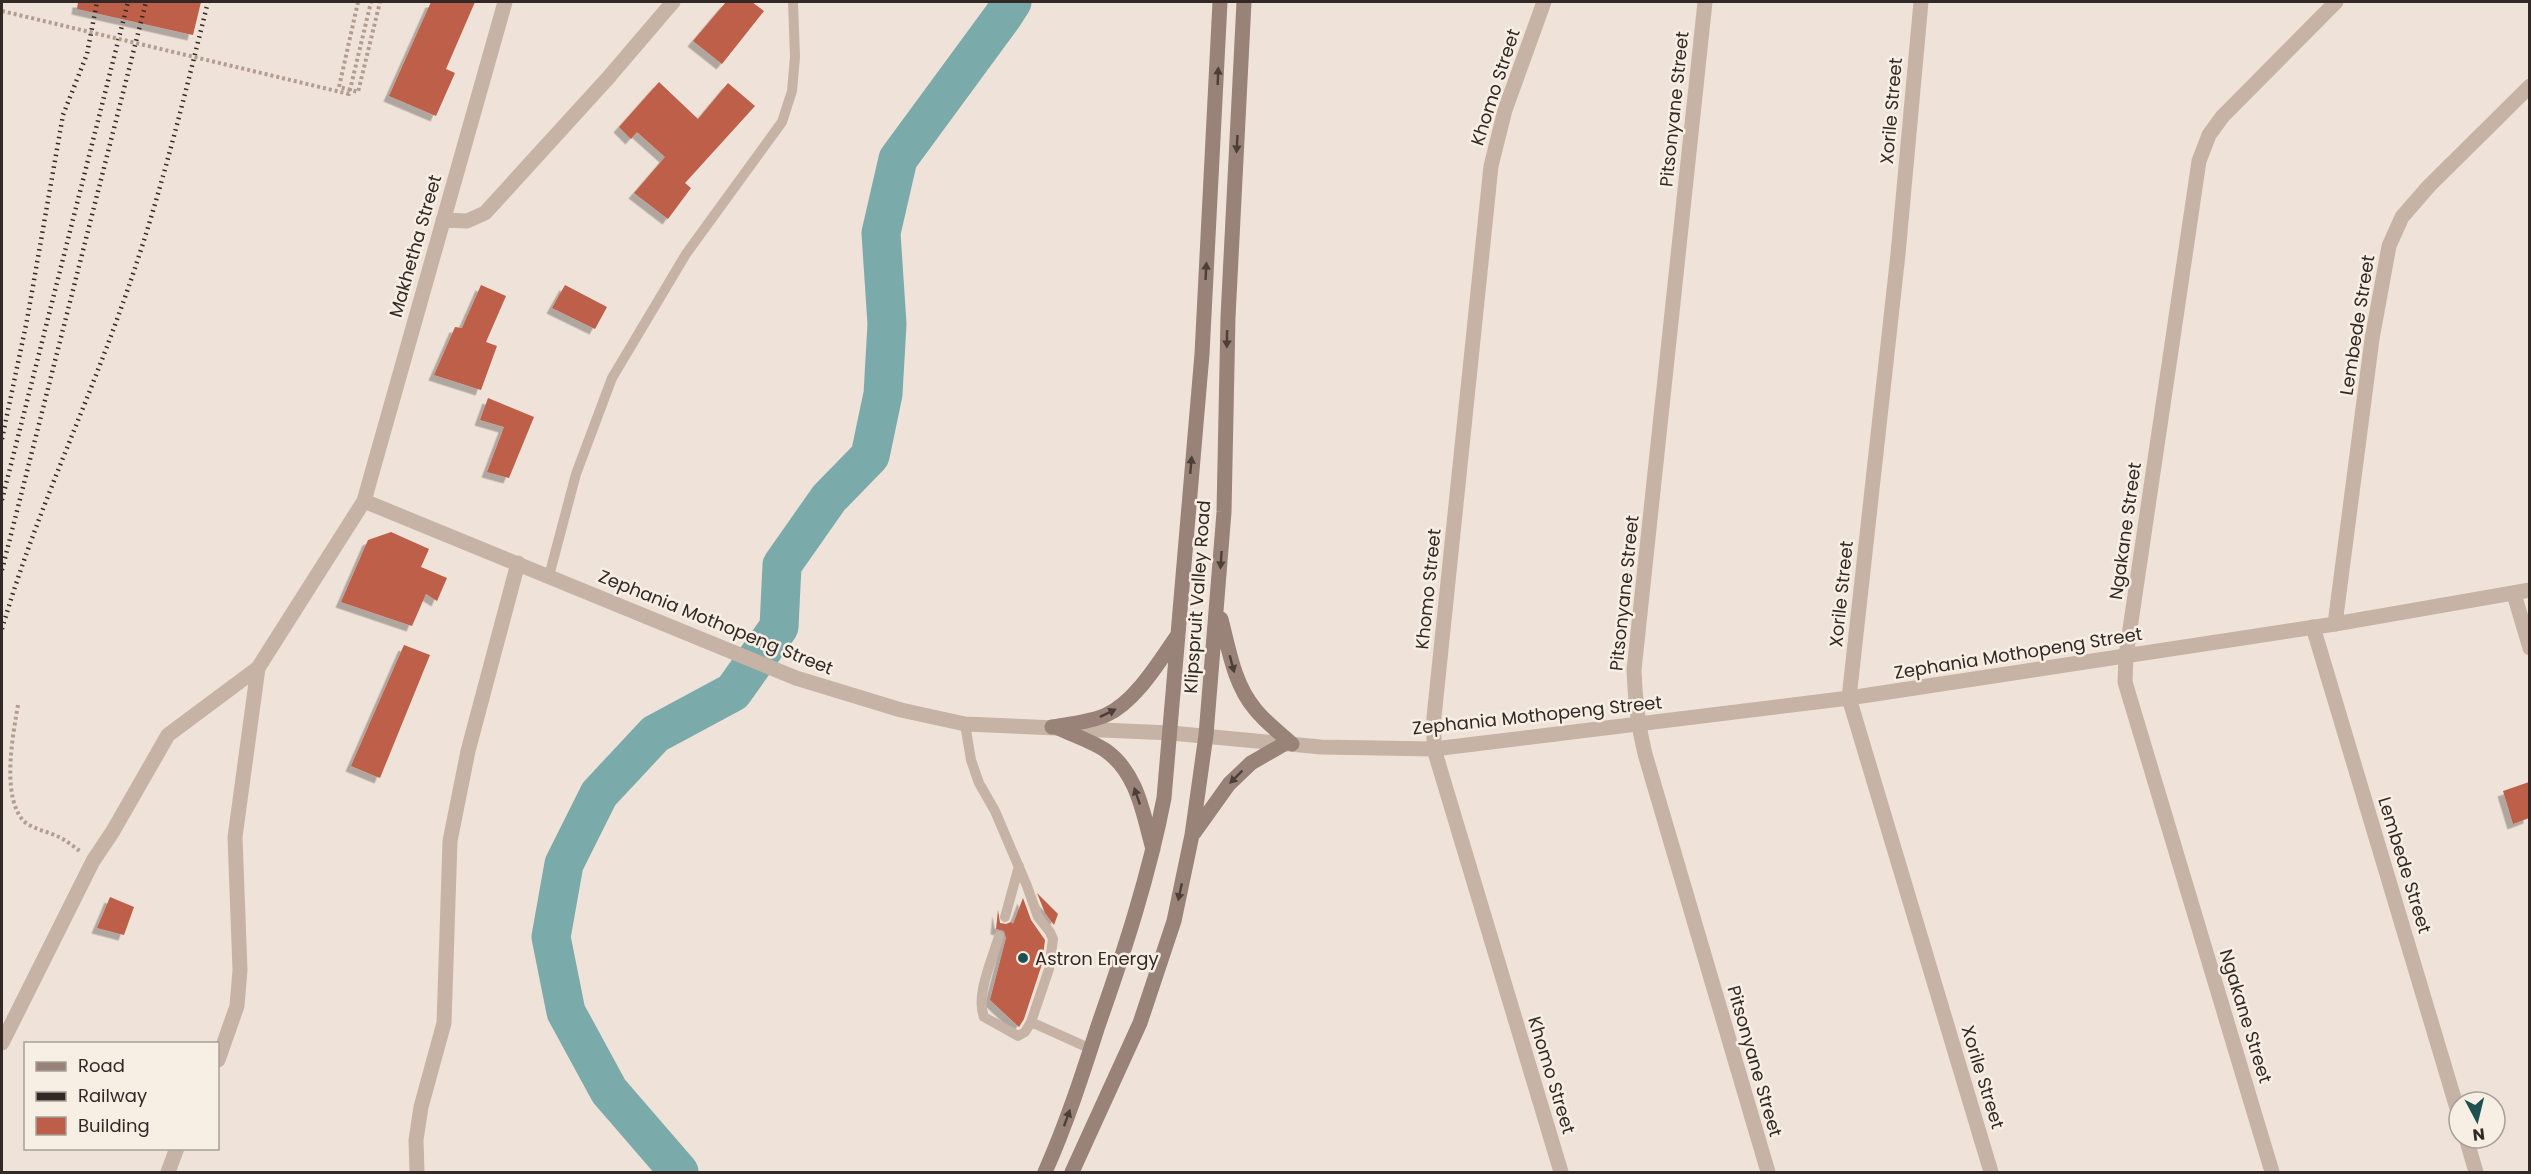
<svg xmlns="http://www.w3.org/2000/svg" width="2531" height="1174" viewBox="0 0 2531 1174" font-family="Poppins,sans-serif">
<style>
.lines{fill:none;stroke-linecap:round;stroke-linejoin:round}
.river{stroke:#7aaaa9;stroke-width:39}
.building{fill:#bd5e48;filter:url(#shadow)}
.path{stroke:#b29d90;stroke-width:4;stroke-dasharray:3 3;stroke-linecap:butt}
.service{stroke:#c6b3a6;stroke-width:10}
.minor{stroke:#c6b3a6;stroke-width:15}
.tertiary{stroke:#c6b3a6;stroke-width:15}
.secondary{stroke:#998277;stroke-width:15}
.rail{stroke:#322926;stroke-width:4.5;stroke-dasharray:1.5 4.5;stroke-linecap:butt}
.path-bridge{stroke:#b29d90;stroke-width:4;stroke-dasharray:3 3;stroke-linecap:butt}
.oneway{fill:#4c3f3a}
.poi-dot{fill:#1f5051;stroke:#f7eee4;stroke-width:2}
.labels{text-anchor:middle;dominant-baseline:central;stroke-width:5;stroke-linejoin:round;paint-order:stroke}
.street-label{font-size:18px;fill:#322926;stroke:#f7eee4}
.poi-label{font-size:18px;fill:#322926;stroke:#f7eee4;text-anchor:start}
</style>
<defs>
<filter id="shadow"><feDropShadow dx="-5.5" dy="5.5" stdDeviation="0" flood-color="#0004"/></filter>
</defs>
<rect width="100%" height="100%" fill="#efe3d9"/>
<g class="lines">
<path class="river" d="M679,1172L609,1091L566,1012L551,937L564,864L599,794L655,734L733,692L779,627L782,565L829,498L870,456L883,394L887,324L881,233L898,159L1003,16L1012,2"/>
</g>
<path class="building" d="M78,2H201L193,35L77,9Z
M431,2H475L446,69L455,73L436,116L389,96Z
M726,2H752L764,11L722,64L693,41Z
M659,82L698,119L728,83L755,106L685,183L691,188L668,219L634,193L665,157L637,132L631,139L619,127Z
M481,285L506,296L486,342L497,346L481,390L434,375L455,327L462,328Z
M565,285L607,307L595,329L552,308Z
M488,398L534,417L509,478L487,472L504,427L480,420Z
M391,532L429,549L421,567L447,578L437,601L426,594L412,626L341,602L368,540Z
M404,645L430,655L380,778L351,766Z
M2529,782V818L2513,824L2503,791Z
M1037,893L1058,914L1054,925L1045,913Z
M110,897L134,907L124,935L97,928Z
M1023,898L1031,920L1045,940L1042,964L1024,1019L1019,1027L990,1000L1006,938L1004,931L996,929L998,910L1000,923L1006,924L1011,922L1013,924Z"/>
<g class="lines">
<path class="path" d="M358,2L339,87L358,92L380,2
M18,705C13,734 0,801 26,823C36,830 50,832 61,838C67,841 74,847 80,851"/>
<path class="service" d="M549,576L576,474L612,378L686,254L782,122L792,91L795,57L793,2
M965,724L971,760L979,783L995,811L1027,886L1038,917L1050,932L1053,939L1049,969L1031,1022L1091,1049
M1005,917L1019,866
M999,936C993,958 975,995 984,1017L1018,1036L1025,1032L1031,1022"/>
<path class="minor" d="M1544,2L1505,110L1491,166L1434,717V749L1561,1172
M1705,2L1634,670C1635,699 1638,726 1645,754L1768,1172
M443,220L467,221L485,213L608,78L673,2
M364,501L796,678L901,710L965,724L1171,733
M2514,594L2530,648
M2335,624L2372,339L2389,246L2402,217L2429,186L2530,86
M2313,627L2459,1115
M2,1043L93,861L113,831L168,735L258,668L364,501L505,2
M218,1060L237,1006L240,970L235,837L258,668
M2466,1138L2476,1172
M168,1172L177,1148
M417,1172L416,1140L421,1107L444,1023L450,841L468,751L518,563
M2272,1172L2125,682L2126,656L2199,161L2209,135L2222,117L2336,2"/>
<path class="tertiary" d="M1921,2L1898,254L1849,698L1991,1172
M1171,733L1321,747L1434,749L1849,698L2335,624L2530,590"/>
<path class="secondary" d="M1221,619C1229,650 1234,684 1255,709C1265,722 1280,733 1292,744
M1052,727C1069,724 1091,722 1106,715C1135,702 1159,662 1177,636
M1058,728C1073,735 1091,741 1105,750C1138,773 1143,814 1153,849
M1194,833L1229,784L1251,763L1284,744
M1045,1172C1066,1125 1082,1076 1098,1026C1124,952 1149,876 1164,798L1202,354L1220,2
M1072,1172L1140,1023L1174,921L1192,835L1206,735L1224,512L1228,317L1244,2"/>
<path class="rail" d="M2,439L27,320L63,115L87,54L97,2
M2,500L128,2
M2,570L146,2
M2,629C33,521 82,418 120,311C157,210 182,106 208,2"/>
<path class="path-bridge" d="M2,11L349,94L371,2"/>
</g>
<defs><path id="oneway-solid" d="M-6-.8H1V-3.2L6.5 0L1 3.2V.8H-6Z" transform="scale(1.5)"/></defs>
<g class="oneway">
<use href="#oneway-solid" transform="translate(1218 76) rotate(-88)"/>
<use href="#oneway-solid" transform="translate(1237 144) rotate(93)"/>
<use href="#oneway-solid" transform="translate(1206 271) rotate(-87)"/>
<use href="#oneway-solid" transform="translate(1227 339) rotate(91)"/>
<use href="#oneway-solid" transform="translate(1191 465) rotate(-85)"/>
<use href="#oneway-solid" transform="translate(1221 560) rotate(94)"/>
<use href="#oneway-solid" transform="translate(1232 664) rotate(75)"/>
<use href="#oneway-solid" transform="translate(1108 713) rotate(-26)"/>
<use href="#oneway-solid" transform="translate(1236 777) rotate(135)"/>
<use href="#oneway-solid" transform="translate(1137 796) rotate(-109)"/>
<use href="#oneway-solid" transform="translate(1180 892) rotate(102)"/>
<use href="#oneway-solid" transform="translate(1067 1118) rotate(-70)"/>
</g>
<circle class="poi-dot" cx="1023" cy="958" r="6"/>
<g class="labels">
<g class="street-label">
<text transform="translate(1495 87) rotate(-72)">Khomo Street</text>
<text transform="translate(1674 109) rotate(-84)">Pitsonyane Street</text>
<text transform="translate(1891 111) rotate(-85)">Xorile Street</text>
<text transform="translate(415 246) rotate(-74)">Makhetha Street</text>
<text transform="translate(2357 325) rotate(-81)">Lembede Street</text>
<text transform="translate(2125 531) rotate(-82)">Ngakane Street</text>
<text transform="translate(1428 589) rotate(-84)">Khomo Street</text>
<text transform="translate(1624 593) rotate(-84)">Pitsonyane Street</text>
<text transform="translate(1841 594) rotate(-84)">Xorile Street</text>
<text transform="translate(1197 597) rotate(-86)">Klipspruit Valley Road</text>
<text transform="translate(716 622) rotate(22)">Zephania Mothopeng Street</text>
<text transform="translate(2018 653) rotate(-9)">Zephania Mothopeng Street</text>
<text transform="translate(1537 715) rotate(-6)">Zephania Mothopeng Street</text>
<text transform="translate(2405 865) rotate(73)">Lembede Street</text>
<text transform="translate(2246 1016) rotate(73)">Ngakane Street</text>
<text transform="translate(1755 1061) rotate(74)">Pitsonyane Street</text>
<text transform="translate(1552 1075) rotate(73)">Khomo Street</text>
<text transform="translate(1983 1077) rotate(73)">Xorile Street</text>
</g>
<g class="poi-label">
<text x="1035" y="958">Astron Energy</text>
</g>
</g>
<rect width="2531" height="1174" fill="none" stroke="#322926" stroke-width="6"/>
<rect x="24" y="1042" width="195" height="108" fill="#f7eee4" stroke="#a89f98" stroke-width="1.5"/>
<rect x="36" y="1062" width="30" height="9" fill="#998277" stroke="#a89f98" stroke-width="1.5"/>
<text x="78" y="1072" font-size="18" fill="#322926">Road</text>
<rect x="36" y="1092" width="30" height="9" fill="#322926" stroke="#a89f98" stroke-width="1.5"/>
<text x="78" y="1102" font-size="18" fill="#322926">Railway</text>
<rect x="36" y="1117" width="30" height="18" fill="#bd5e48" stroke="#a89f98" stroke-width="1.5"/>
<text x="78" y="1132" font-size="18" fill="#322926">Building</text>
<g transform="translate(2477 1120) rotate(173)"><circle r="28" fill="#f7eee4" stroke="#a89f98" stroke-width="1.5"/>
<path d="M0-4.5L10 22L0 15L-10 22Z" fill="#1f5051"/>
<text y="-9" font-size="16" font-weight="bold" text-anchor="middle" fill="#322926">N</text>
</g>
</svg>
